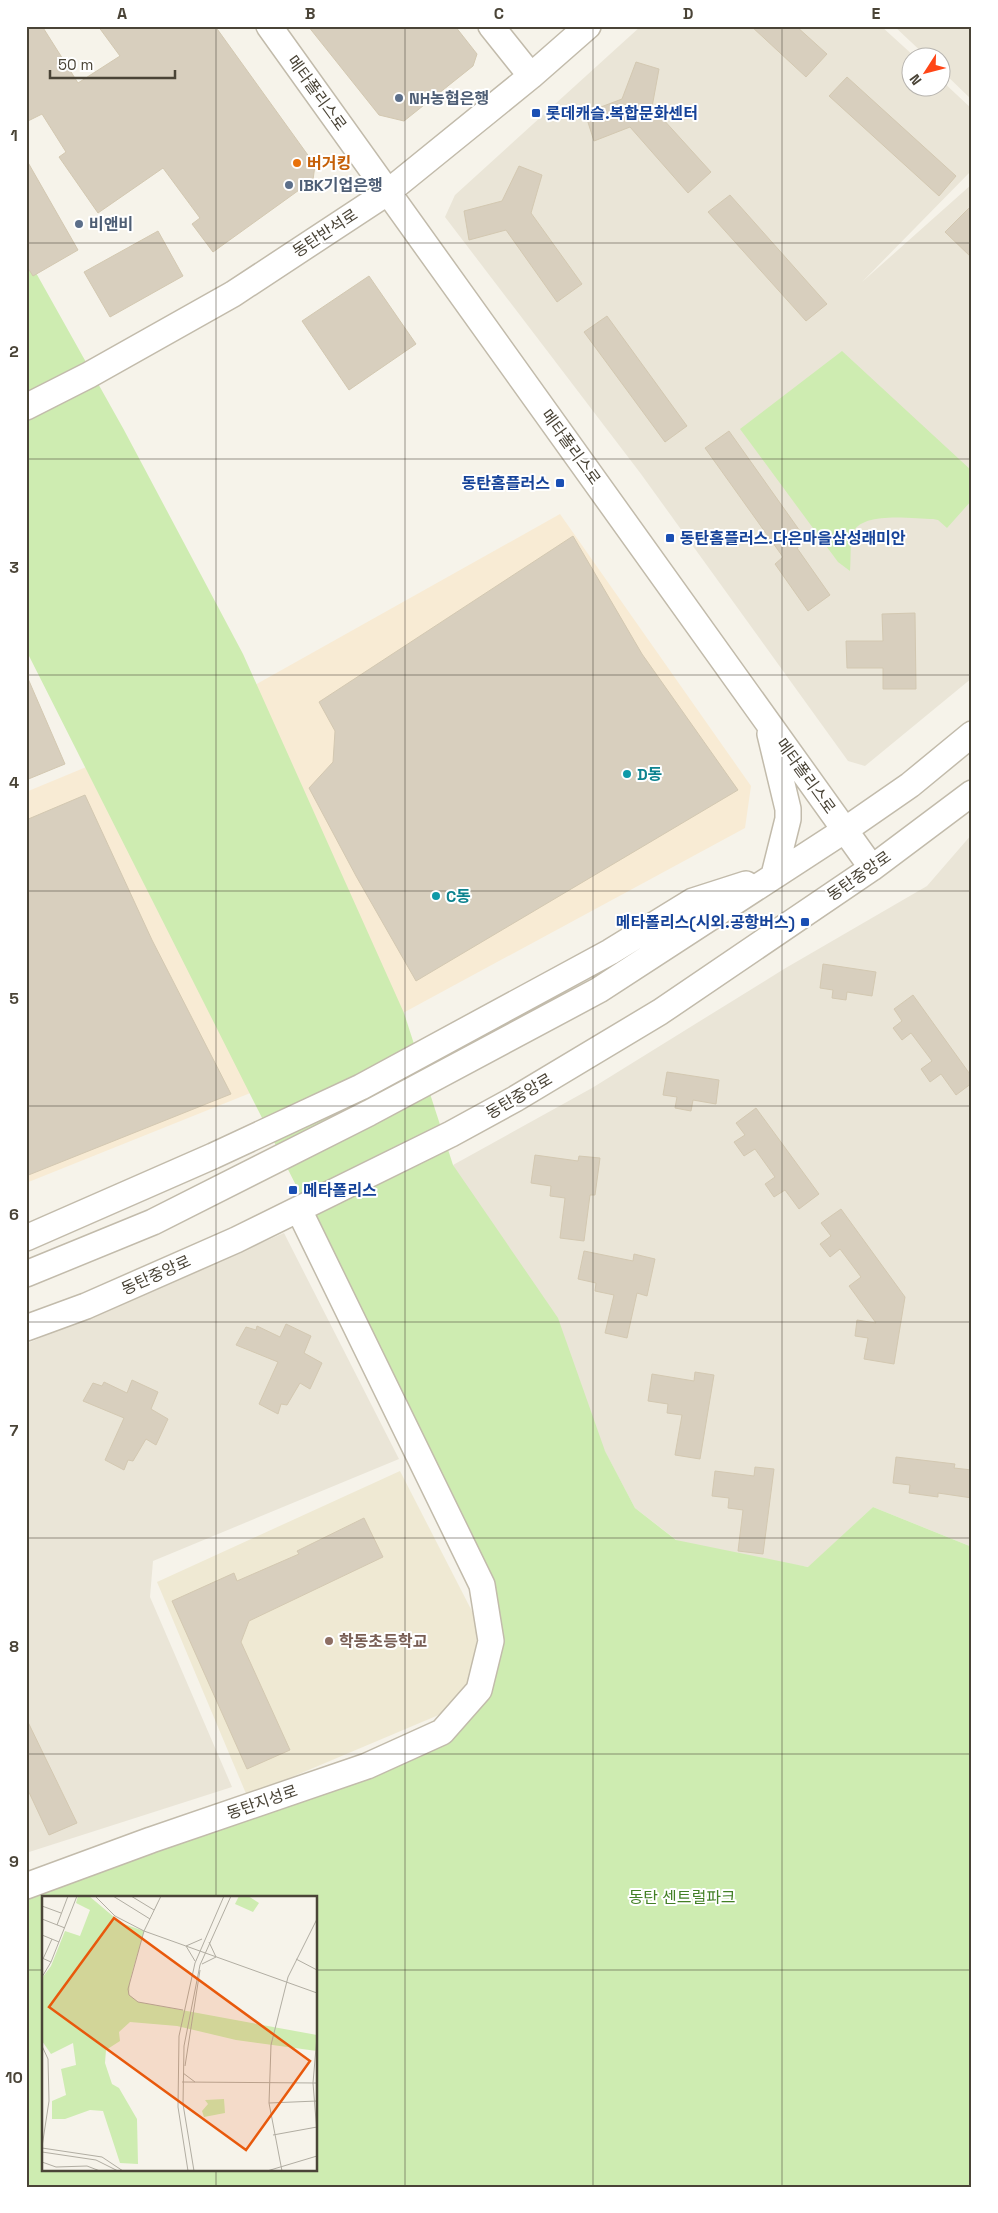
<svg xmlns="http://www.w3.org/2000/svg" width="998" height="2213" viewBox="0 0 998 2213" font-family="'Space Grotesk','Noto Sans KR',sans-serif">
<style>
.residential{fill:#eae5d7}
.commercial{fill:#f8ebd4}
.education{fill:#efe9d3}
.green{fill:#ceecb1;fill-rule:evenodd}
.building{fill:#d8cfbe;stroke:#d3c8b1}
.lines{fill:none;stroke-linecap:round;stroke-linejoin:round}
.minor-casing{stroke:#c2bbab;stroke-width:28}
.minor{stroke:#fff;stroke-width:25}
.grid{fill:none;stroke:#4a4437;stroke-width:1;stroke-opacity:0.55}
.service-dot{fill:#5c6f8a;stroke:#fff;stroke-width:2}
.transit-dot{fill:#1a4fb4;stroke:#fff;stroke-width:2}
.food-dot{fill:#e8710a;stroke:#fff;stroke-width:2}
.culture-dot{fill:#0f9aa8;stroke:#fff;stroke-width:2}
.education-dot{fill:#8d6e63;stroke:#fff;stroke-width:2}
.labels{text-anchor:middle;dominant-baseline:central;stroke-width:4;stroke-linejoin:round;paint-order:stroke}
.street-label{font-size:16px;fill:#4a4437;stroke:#fff}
.service-label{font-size:16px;font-weight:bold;fill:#4e5e75;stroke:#fff;text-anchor:start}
.transit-label{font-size:16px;font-weight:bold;fill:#164399;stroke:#fff;text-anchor:start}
.food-label{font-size:16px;font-weight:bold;fill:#c56008;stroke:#fff;text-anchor:start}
.culture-label{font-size:16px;font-weight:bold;fill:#0d838f;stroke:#fff;text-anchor:start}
.education-label{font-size:16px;font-weight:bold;fill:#785e54;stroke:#fff;text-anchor:start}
.park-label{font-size:16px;fill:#438026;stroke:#fff}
.inset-road{fill:none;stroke:#b1ada2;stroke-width:1}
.view{fill:#e8590c;fill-opacity:0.15;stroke:#e8590c;stroke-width:2.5}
.inset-edge{fill:none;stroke:#4a4437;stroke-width:2.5}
.neatline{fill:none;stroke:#4a4437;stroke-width:2}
.grid-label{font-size:16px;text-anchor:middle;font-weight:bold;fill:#4a4437}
</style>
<rect width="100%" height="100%" fill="#f6f3ea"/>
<path class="residential" d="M641,26H881L915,57L910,58V88H940L941,80L972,109V170L862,282L972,184V678L865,766L848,761L641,474L445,217L455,195Z
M894,26H972V100L941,70L940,58L927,57Z
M972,834V1547L873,1507L809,1567L688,1549L635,1508L453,1165L592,1088L784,969L927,886Z
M284,1233L399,1459L153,1561L150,1597L232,1787L26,1853V1344Z"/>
<path class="commercial" d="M560,514L751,786L745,828L268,1086L26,1183V792L173,731Z"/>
<path class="education" d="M400,1471L476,1619L477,1663L467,1703L247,1796L157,1582Z"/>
<path class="green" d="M26,255L124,430L243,654L404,1013L453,1165L558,1318L605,1451L635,1508L676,1540L808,1567L873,1507L972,1547V2187H26V1886L442,1732L479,1690L482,1585L318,1229L26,650ZM44,1897H316V2169H44Z
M842,351L972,471V500L947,528L938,520L933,519C913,519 859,510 852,535C850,546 851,560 850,571L838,562L740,429Z"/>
<path class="building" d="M26,26H42L78,83L120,56L98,26H215L315,165L313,180L213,252L192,224L200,218L163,168L98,213L59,157L66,152L42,114L26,122Z
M308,26H455L477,54L473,66L404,121L379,115Z
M751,26H796L827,54L806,77Z
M636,62L659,69L652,107L711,172L688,193L630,127L594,141L585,113L622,99Z
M847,77L956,176L939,196L829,96Z
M26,159L78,250L33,276L26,265Z
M519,166L542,175L531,213L582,284L557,302L506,230L469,240L464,211L502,201Z
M730,195L827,304L806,321L708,212Z
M972,205V258L945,232Z
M158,231L183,276L110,317L84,272Z
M369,276L416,344L349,390L302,321Z
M607,316L687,426L665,442L584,332Z
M729,431L807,541L797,548L830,595L808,611L775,564L783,557L705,448Z
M573,536L642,654L738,790L416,981L356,876L309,788L333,762L335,731L319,702Z
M915,613L916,689H883V668H847L846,641H883L882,614Z
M26,674L65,764L26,780Z
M85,795L152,940L231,1094L26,1176V820Z
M823,964L876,972L872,996L847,992L846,1000L832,998L833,990L820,988Z
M913,995L972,1077V1083L956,1095L941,1074L930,1082L921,1069L932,1061L911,1033L902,1040L893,1028L902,1021L894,1009Z
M667,1072L719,1080L716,1104L693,1100L691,1111L675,1108L677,1097L663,1095Z
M756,1108L819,1194L799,1209L785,1190L774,1197L765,1184L775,1177L755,1149L744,1156L734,1142L745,1135L736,1123Z
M535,1155L578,1161L579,1156L600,1158L595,1195H590L584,1241L560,1238L565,1198L550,1196L551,1186L531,1183Z
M841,1209L905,1297L894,1364L864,1359L868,1338L855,1336L857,1320L876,1323L849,1286L861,1277L840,1249L830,1257L820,1244L831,1236L821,1223Z
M584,1251L633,1261L634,1254L655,1259L647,1296L637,1293L627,1338L605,1333L614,1295L595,1291L596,1283L578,1279Z
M286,1324L311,1336L304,1353L322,1363L310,1389L300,1383L287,1405L281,1404L278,1414L259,1404L278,1362L236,1345L246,1327L256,1330L257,1326L280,1337Z
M695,1372L714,1375L700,1459L675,1455L682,1415L667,1413L668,1404L648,1401L652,1374L694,1381Z
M132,1380L158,1392L151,1409L168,1419L156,1445L146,1439L133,1461L128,1460L124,1470L105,1460L124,1418L83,1401L93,1383L102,1386L104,1382L127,1393Z
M896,1457L955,1464L954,1468L972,1470V1498L938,1493V1497L909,1493L910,1485L893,1483Z
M755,1467L774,1469L763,1554L738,1551L743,1510L728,1508L729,1498L712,1496L715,1471L754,1476Z
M364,1518L383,1557L249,1621L241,1642L290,1750L247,1769L172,1601L234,1573L237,1581L299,1554L297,1551Z
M26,1718L77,1823L49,1835L26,1786Z"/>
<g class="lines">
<defs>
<path id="minor" d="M269,26L872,868
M491,26L531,76
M26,407L89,375L233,294L388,192L531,76L588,26
M770,734L788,809V819L774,875
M26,1238L213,1156L361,1087L610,952L693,901L746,884
M26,1274L153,1222L369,1113L599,990L845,830L910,785L972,734
M26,1328L86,1306L236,1240L451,1134L515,1099L660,1012L872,868L972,793
M26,1886L151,1840L367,1766L442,1732L479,1690L491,1641L482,1585L299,1210"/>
</defs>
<use href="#minor" class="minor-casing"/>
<use href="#minor" class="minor"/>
</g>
<path class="grid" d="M216,26V1897M405,26V2187M593,26V2187M782,26V2187M26,243H972M26,459H972M26,675H972M26,891H972M26,1106H972M26,1322H972M26,1538H972M26,1754H972M26,1970H44M316,1970H972M216,2169V2187"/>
<g class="service-dot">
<circle cx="399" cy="98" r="5"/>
<circle cx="289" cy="185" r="5"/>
<circle cx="79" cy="224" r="5"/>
</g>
<g class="transit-dot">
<rect x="531" y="108" width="10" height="10" rx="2.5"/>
<rect x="555" y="478" width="10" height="10" rx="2.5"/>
<rect x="665" y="533" width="10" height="10" rx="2.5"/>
<rect x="800" y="917" width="10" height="10" rx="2.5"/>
<rect x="288" y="1185" width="10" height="10" rx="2.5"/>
</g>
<circle class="food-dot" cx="297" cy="163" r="5"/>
<g class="culture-dot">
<circle cx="627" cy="774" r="5"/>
<circle cx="436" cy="896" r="5"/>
</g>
<circle class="education-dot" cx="329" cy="1641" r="5"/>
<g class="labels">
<g class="street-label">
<text transform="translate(317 93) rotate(54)">메타폴리스로</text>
<text transform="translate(325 233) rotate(-33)">동탄반석로</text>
<text transform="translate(571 447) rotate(54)">메타폴리스로</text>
<text transform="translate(806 776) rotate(54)">메타폴리스로</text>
<text transform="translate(859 876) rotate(-35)">동탄중앙로</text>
<text transform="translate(519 1096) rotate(-30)">동탄중앙로</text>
<text transform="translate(156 1275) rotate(-24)">동탄중앙로</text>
<text transform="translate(262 1802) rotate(-19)">동탄지성로</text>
</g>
<g class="service-label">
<text x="409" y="98">NH농협은행</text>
<text x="299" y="185">IBK기업은행</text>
<text x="89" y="224">비앤비</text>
</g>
<g class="transit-label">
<text x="546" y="113">롯데캐슬.복합문화센터</text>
<text x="550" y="483" text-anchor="end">동탄홈플러스</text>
<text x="680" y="538">동탄홈플러스.다은마을삼성래미안</text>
<text x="795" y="922" text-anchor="end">메타폴리스(시외.공항버스)</text>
<text x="303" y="1190">메타폴리스</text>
</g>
<g class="food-label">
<text x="307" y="163">버거킹</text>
</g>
<g class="culture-label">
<text x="637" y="774">D동</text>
<text x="446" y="896">C동</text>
</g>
<g class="education-label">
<text x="339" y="1641">학동초등학교</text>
</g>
<g class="park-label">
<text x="682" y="1897">동탄 센트럴파크</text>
</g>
</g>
<g transform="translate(42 1896)">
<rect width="275" height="275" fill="#f6f3ea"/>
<path d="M36,0H47L79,27L102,35L88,84L87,99L96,106L275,139V155L194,144L135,130L88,126L77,136L78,145L64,154L63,167L70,188L77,192L95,223L96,268L78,267L61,215L48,214L23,223H10V205L24,199L19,173L34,169L31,147L9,158L0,145V82L9,70L23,35L38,40L48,14L34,7ZM197,0H206L217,7L211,16L193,8ZM182,203L183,217L162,221L160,215L166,208L163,204Z" fill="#ceecb1"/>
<path class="inset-road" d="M53,0L73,20L102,35L275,97M71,0L108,23M89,0L112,14M119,0L102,35L86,93L87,99L96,106L141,114M0,10L19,17M0,23L23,32M15,29L26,0M0,39L17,46M0,62L9,66L35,0M1,63L10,43M254,63L275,74M153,65L144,50L160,43M160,68L174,61L167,46M0,81L9,66M275,140L271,187L275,237M0,150L6,163L7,205L0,251M143,170L158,74M141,177L153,186M140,186L275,187M227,207L275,205M231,239L275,231M0,252L60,261L81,275M0,256L54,264L76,275M0,266L14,271L45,270L58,275M146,275L136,211L137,140L153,67L182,0M152,275L141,208L142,150L158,69L189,0M225,275L275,260M240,275L227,207L229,149L246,81L275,23"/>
<path class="view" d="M72,22L268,165L204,254L7,111Z"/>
<rect width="275" height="275" class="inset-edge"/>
</g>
<rect width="998" height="2213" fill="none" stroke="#ffffff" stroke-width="55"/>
<g transform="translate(926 72) rotate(234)"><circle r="24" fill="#ffffff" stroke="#b7b4af"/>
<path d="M0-4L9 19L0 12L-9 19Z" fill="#ff4617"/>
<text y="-8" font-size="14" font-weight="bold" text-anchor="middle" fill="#4a4437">N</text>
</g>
<path d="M50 70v8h125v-8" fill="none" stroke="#4a4437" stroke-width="2.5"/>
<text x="58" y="70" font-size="15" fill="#4a4437" stroke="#ffffff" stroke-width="4" paint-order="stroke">50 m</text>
<rect x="28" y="28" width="942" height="2158" class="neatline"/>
<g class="grid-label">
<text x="122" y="19">A</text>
<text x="310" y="19">B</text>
<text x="499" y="19">C</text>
<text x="688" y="19">D</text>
<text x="876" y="19">E</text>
<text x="14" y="141">1</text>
<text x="14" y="357">2</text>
<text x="14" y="573">3</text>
<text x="14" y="788">4</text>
<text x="14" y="1004">5</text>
<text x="14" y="1220">6</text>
<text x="14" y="1436">7</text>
<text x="14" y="1652">8</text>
<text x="14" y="1867">9</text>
<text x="14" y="2083">10</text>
</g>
</svg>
